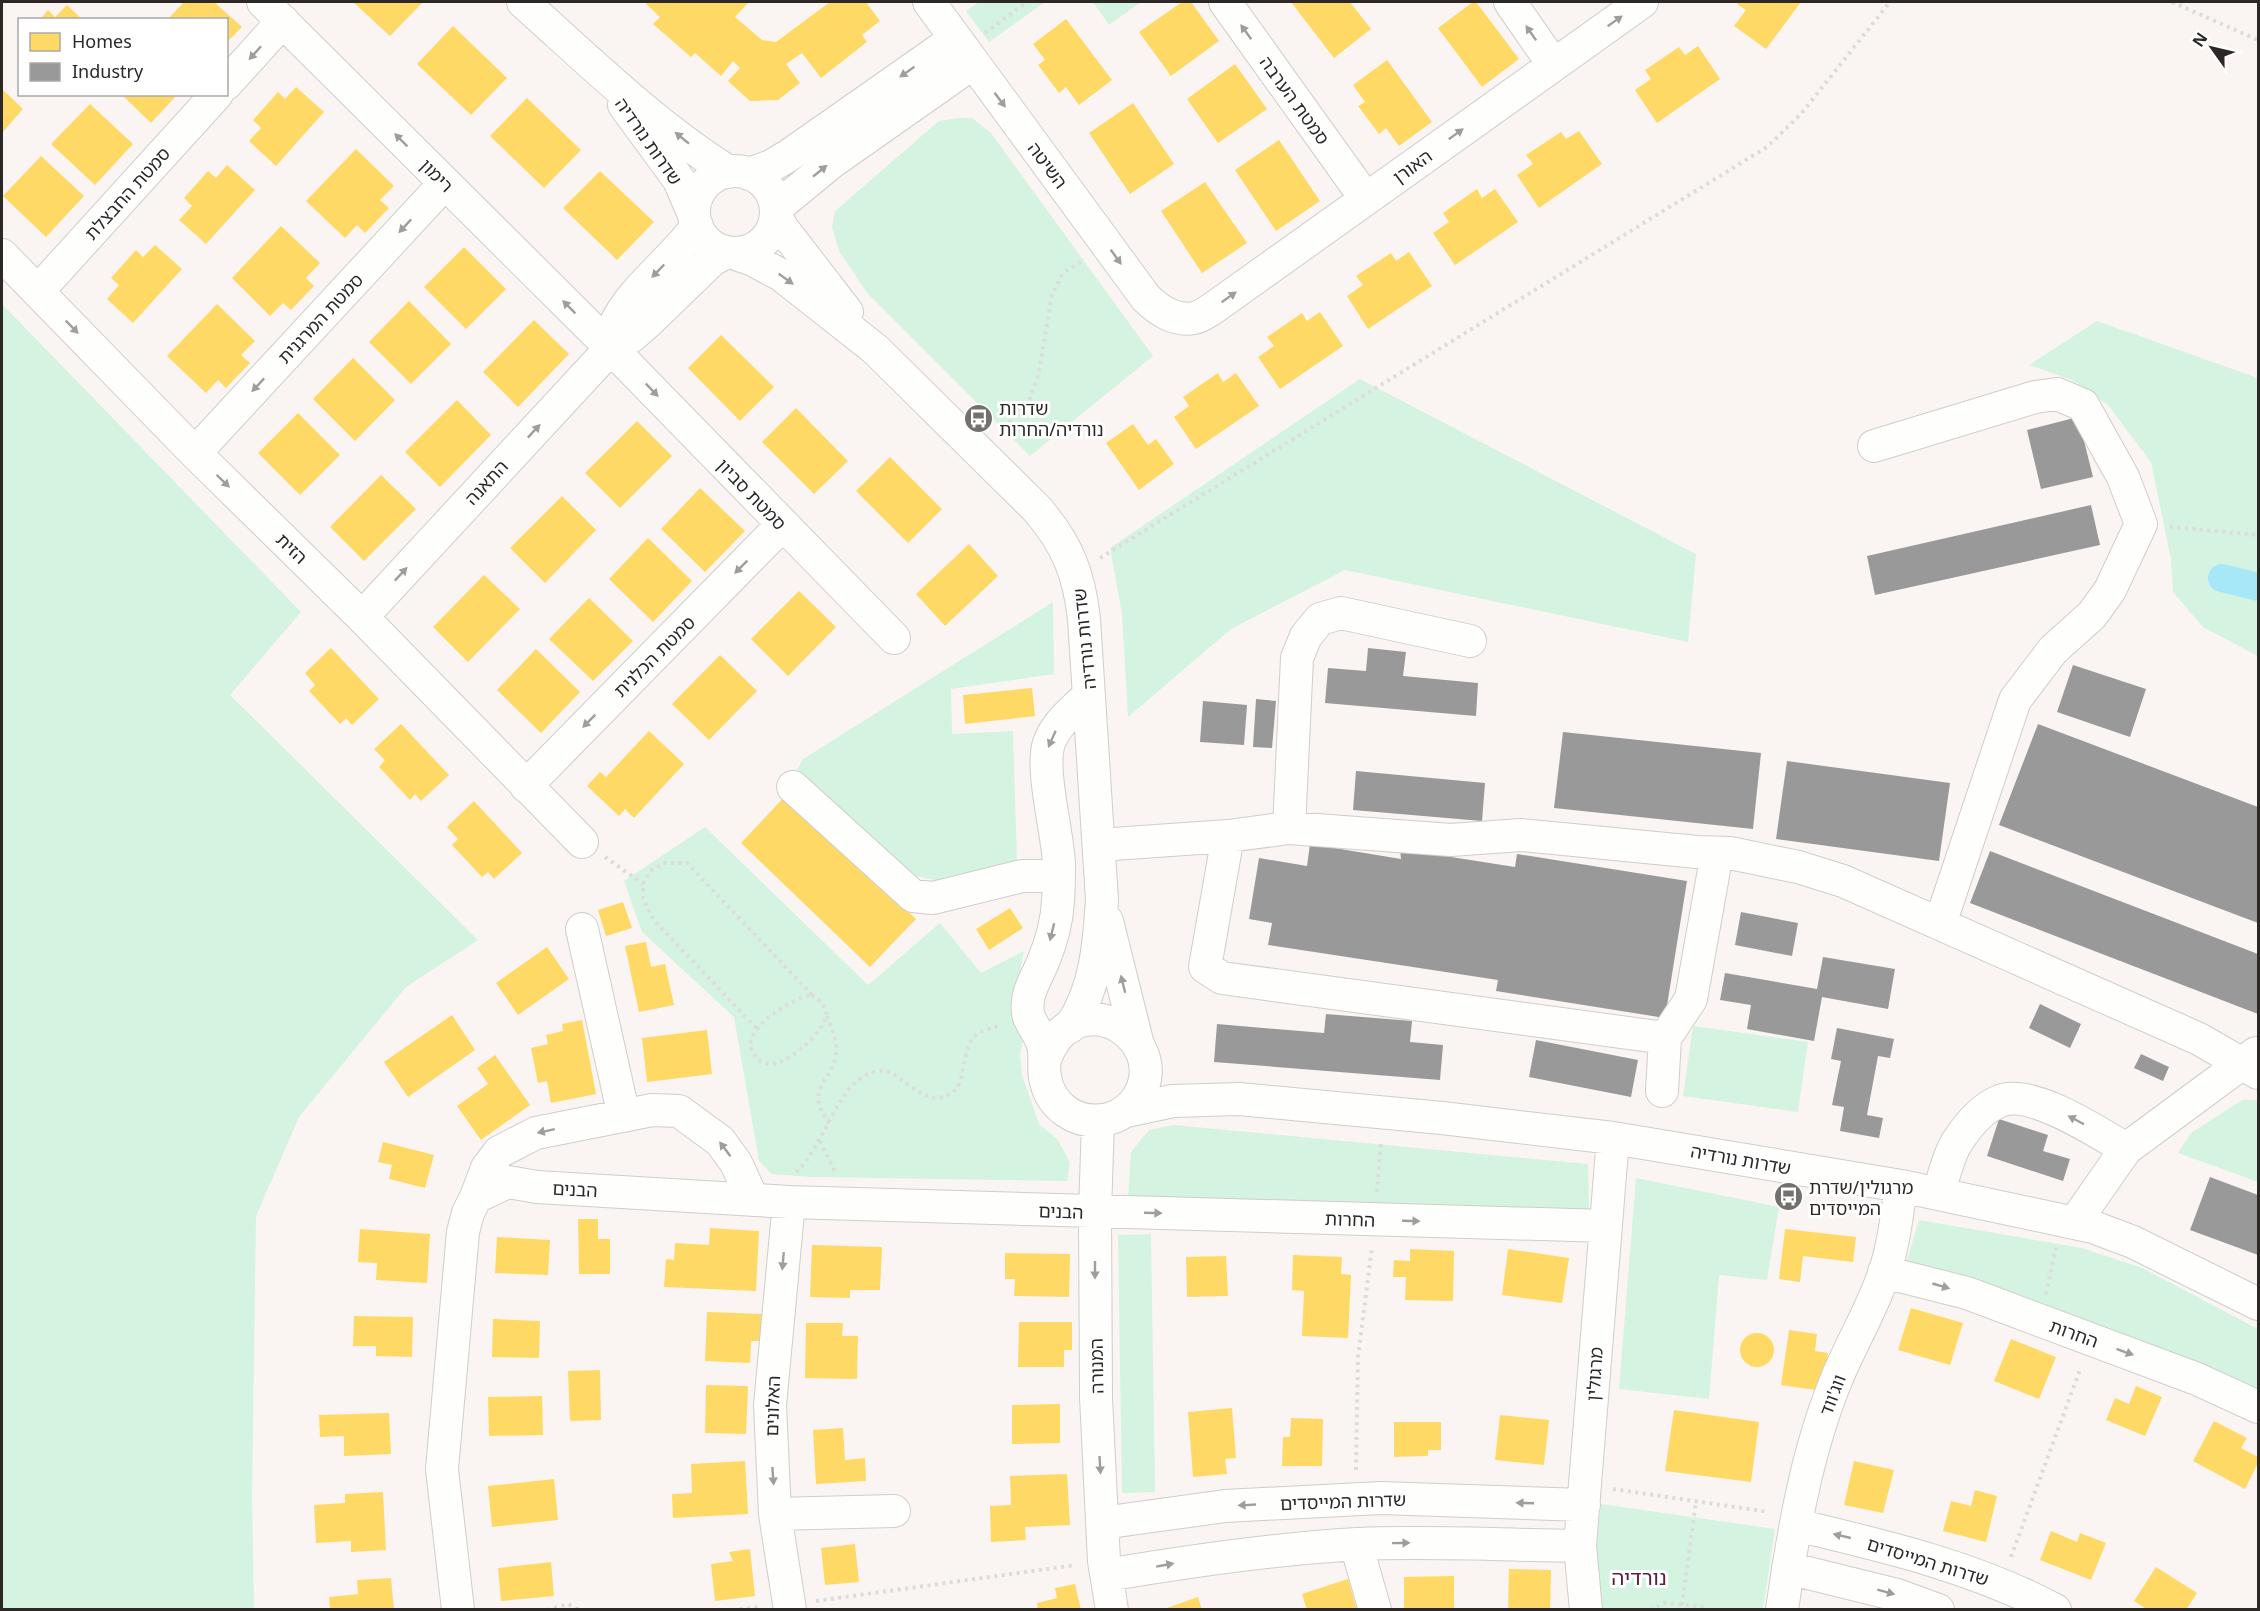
<svg xmlns="http://www.w3.org/2000/svg" width="2260" height="1611" viewBox="0 0 2260 1611" font-family="'Noto Sans','Noto Sans Hebrew',sans-serif">
<style>
.green{fill:#d5f3e1}
.homes{fill:#ffd966}
.industry{fill:#999}
.lines{fill:none;stroke-linecap:round;stroke-linejoin:round}
.canal{stroke:#a7e8f8;stroke-width:28}
.minor-casing{stroke:#d0cdca;stroke-width:34}
.path{stroke:#dddcda;stroke-width:4;stroke-dasharray:3 4.5;stroke-linecap:butt}
.minor{stroke:#fefefd;stroke-width:32}
.oneway{fill:#9f9e9c}
.labels{text-anchor:middle;dominant-baseline:central;stroke-width:6;stroke-linejoin:round;paint-order:stroke}
.street-label{font-size:18px;fill:#2b2826;stroke:#fff}
.poi-label{font-size:18px;fill:#2b2826;stroke:#fff;text-anchor:start}
.quarter-label{font-size:21px;fill:#5f1e3b;stroke:#fff}
</style>
<rect width="100%" height="100%" fill="#faf5f2"/>
<path class="green" d="M979,2H1045L989,42L966,11Z
M1093,2H1141L1109,25Z
M958,118H972L991,133L1153,356L1030,456L868,294L839,251L832,227L835,211L939,121Z
M2,304L301,612L230,695L478,940L406,987L299,1117L256,1216L252,1497L254,1609H2Z
M2097,321L2258,378V656L2203,627L2173,592L2171,559L2151,462L2108,405L2072,380L2029,365Z
M1360,379L1696,554L1688,642L1345,570L1231,629L1128,717L1122,614L1110,548Z
M1053,602L1054,674L951,689L952,734L1013,731L1017,861L934,880L916,876L797,770L803,759Z
M705,827L868,985L940,923L981,973L1024,951L1014,1002L1023,1040L1020,1054L1022,1075L1039,1124L1058,1140L1070,1163L1067,1181L813,1177L772,1174L759,1161L734,1017L642,932L624,881Z
M1693,1026L1808,1042L1798,1112L1683,1096Z
M2242,1100H2258V1182L2178,1153L2191,1133Z
M1174,1125L1588,1164L1589,1211L1128,1199L1131,1152L1149,1130Z
M1636,1178L1779,1207L1767,1280L1719,1275L1709,1399L1619,1389Z
M1919,1220L2082,1248L2142,1268L2258,1329V1397L1905,1267Z
M1151,1234L1155,1492L1122,1493L1118,1235Z
M1601,1504L1775,1529L1763,1609L1600,1610L1596,1552Z"/>
<path class="homes" d="M184,2H214L242,27L226,43V20H167Z
M353,2H423L390,36Z
M648,2H749L735,17L762,40L776,42L830,2H866L880,21L862,35L867,42L821,78L802,53L786,64L800,83L778,100L750,101L728,81L740,68L733,61L721,76L695,53L691,57L653,24L660,17L646,4Z
M1182,2H1191L1219,41L1171,76L1139,32Z
M1291,2H1350L1371,29L1334,58Z
M1473,2H1476L1519,59L1482,87L1438,28Z
M1739,2H1801L1766,49L1734,26L1746,10L1737,4Z
M67,5L83,20H40L48,10L55,17Z
M1066,19L1112,80L1079,105L1066,87L1059,93L1038,65L1045,60L1033,44Z
M453,26L507,78L471,115L417,64Z
M1698,46L1720,79L1657,123L1635,90L1651,79L1645,70L1679,47L1685,55Z
M1387,60L1432,122L1399,146L1386,128L1379,134L1358,106L1365,102L1353,85Z
M1235,64L1267,109L1218,143L1187,99Z
M296,87L324,112L276,166L249,141L261,128L253,120L278,92L285,99Z
M2,89L23,109L2,133Z
M121,94H178L151,123Z
M527,98L581,150L544,188L490,136Z
M1133,103L1174,164L1130,194L1089,133Z
M90,104L133,144L95,185L51,144Z
M1579,131L1602,164L1539,208L1517,175L1533,164L1526,155L1561,132L1566,139Z
M1279,140L1320,201L1276,231L1235,170Z
M356,149L394,186L380,200L389,208L365,233L357,225L345,238L306,201Z
M41,156L84,196L46,237L3,196Z
M227,165L255,190L206,244L179,220L192,206L184,198L208,171L216,178Z
M600,171L654,222L617,260L563,208Z
M1205,182L1247,243L1202,273L1161,211Z
M1477,189L1482,198L1495,189L1518,222L1455,265L1433,233L1449,222L1443,213Z
M281,226L320,263L306,278L314,286L291,310L283,303L270,316L232,278Z
M155,245L182,269L133,323L107,299L119,285L111,278L136,250L143,257Z
M464,247L506,289L466,329L424,287Z
M1409,252L1432,286L1368,329L1347,296L1363,285L1356,276L1391,253L1396,261Z
M409,301L451,344L411,384L369,342Z
M217,304L255,341L241,355L250,363L226,388L218,380L206,393L167,356Z
M1320,312L1343,346L1280,389L1258,357L1274,346L1267,337L1302,313L1307,321Z
M534,320L569,354L518,407L483,372Z
M721,335L774,387L740,421L688,368Z
M353,358L395,400L355,441L313,399Z
M1218,373L1223,382L1236,373L1259,406L1196,449L1174,417L1189,406L1183,397Z
M457,400L491,435L440,487L405,452Z
M796,408L848,461L814,494L762,442Z
M298,413L340,455L300,495L258,453Z
M637,421L672,456L620,508L585,473Z
M1133,424L1148,445L1156,439L1174,464L1139,490L1106,443Z
M890,457L942,509L908,543L856,491Z
M381,475L416,509L364,561L330,527Z
M700,488L745,531L705,572L661,529Z
M562,496L596,530L545,583L510,548Z
M648,538L692,581L653,622L609,579Z
M969,544L998,576L945,626L916,594Z
M484,575L520,609L468,662L433,627Z
M799,591L836,627L788,676L751,639Z
M589,598L633,641L593,681L549,639Z
M331,648L379,699L352,725L346,718L340,724L309,691L315,685L305,673Z
M536,649L580,692L541,733L497,690Z
M720,655L757,691L709,740L672,704Z
M1032,688L1035,716L965,724L963,695Z
M401,724L449,775L421,801L415,794L410,800L379,767L385,760L374,749Z
M649,731L684,764L634,818L625,809L619,816L587,786L600,772L606,777Z
M787,794L916,919L870,967L741,843Z
M474,801L522,853L494,879L488,872L482,877L452,845L458,839L447,827Z
M623,902L632,928L606,936L598,910Z
M1010,908L1023,928L989,950L976,929Z
M646,942L651,967L665,964L674,1005L639,1012L625,946Z
M547,947L569,979L518,1015L496,983Z
M452,1015L475,1050L408,1097L384,1062Z
M582,1020L596,1094L551,1103L547,1081L538,1083L531,1048L548,1044L546,1035L563,1031L562,1024Z
M707,1030L712,1074L647,1082L642,1038Z
M495,1055L530,1105L481,1140L457,1106L488,1084L477,1068Z
M383,1142L434,1155L425,1188L389,1179L392,1165L378,1162Z
M578,1219H598V1239H610V1274H579Z
M710,1228L759,1231L756,1291L664,1287L666,1259L674,1260L675,1243L709,1245Z
M360,1229L430,1234L427,1283L376,1280L377,1263L358,1262Z
M1785,1229L1856,1237L1853,1262L1803,1256L1800,1282L1779,1279Z
M497,1237L550,1240L548,1275L495,1273Z
M812,1245L882,1247L880,1290H850V1298L810,1297Z
M1410,1249L1454,1251L1453,1301L1405,1300L1406,1277H1393L1394,1260L1410,1261Z
M1508,1249L1569,1258L1562,1303L1502,1295Z
M1005,1253L1070,1254L1069,1297L1014,1296L1015,1279H1005Z
M1293,1255L1342,1257L1341,1274L1351,1275L1348,1338L1302,1336L1304,1291L1292,1290Z
M1226,1256L1228,1296L1187,1297L1186,1257Z
M1911,1308L1963,1323L1950,1365L1898,1350Z
M707,1312L763,1314L762,1341H751L750,1363L705,1361Z
M354,1316L413,1317L412,1357L376,1356V1346H353Z
M493,1319L540,1321L539,1358L492,1357Z
M1019,1322H1072V1350H1064V1367H1018Z
M806,1323H843L842,1336H858L857,1379L805,1378Z
M1789,1330L1817,1334L1815,1351L1828,1353L1823,1391L1781,1385Z
M1740 1350a17 17 0 1 1 34 0a17 17 0 1 1-34 0Z
M2011,1339L2056,1357L2039,1399L1994,1381Z
M600,1370L601,1420L570,1421L568,1371Z
M706,1385L748,1386L746,1434L705,1433Z
M2136,1386L2162,1397L2145,1436L2106,1420L2115,1398L2129,1404Z
M542,1396L543,1435L489,1436L488,1397Z
M1060,1404V1443L1012,1444V1405Z
M1232,1408L1236,1458L1225,1459L1227,1474L1193,1477L1188,1412Z
M1674,1410L1759,1422L1751,1482L1665,1471Z
M389,1413L391,1454L344,1456V1436L320,1437L319,1415Z
M1500,1415L1549,1420L1544,1465L1495,1460Z
M1291,1418L1323,1419L1322,1466H1282L1283,1437H1290Z
M2214,1421L2247,1438L2241,1448L2258,1457V1463L2245,1489L2193,1461Z
M1394,1422H1441V1450H1428V1456L1394,1457Z
M843,1428L845,1460L865,1458L866,1481L816,1484L813,1430Z
M745,1461L748,1514L673,1518L672,1494L692,1493L691,1464Z
M1854,1461L1894,1470L1883,1513L1844,1505Z
M1067,1474L1070,1525L1025,1527L1026,1540L991,1542L990,1506L1011,1505L1010,1476Z
M554,1479L558,1520L492,1527L488,1486Z
M1975,1490L1997,1496L1986,1542L1943,1531L1951,1501L1971,1506Z
M383,1492L386,1550L351,1552V1541L316,1543L314,1505L345,1503V1494Z
M2051,1531L2077,1542L2080,1533L2106,1543L2091,1580L2040,1560Z
M855,1544L859,1582L825,1585L821,1548Z
M750,1549L755,1596L715,1601L711,1564L733,1561L729,1552Z
M551,1562L554,1596L501,1601L498,1568Z
M2156,1567L2197,1593L2186,1610H2148L2134,1601Z
M1509,1569L1551,1570L1550,1610H1508Z
M1454,1576V1610H1404V1577Z
M391,1578L394,1610H330L329,1597L358,1594L357,1580Z
M1348,1579L1357,1610H1307L1302,1594Z
M1075,1584L1081,1610H1038L1037,1603L1057,1598L1055,1588Z
M1198,1597L1202,1610H1164V1609Z"/>
<path class="industry" d="M2078,417L2093,477L2041,489L2027,430Z
M2091,505L2100,545L1875,595L1867,556Z
M1368,648L1406,652L1403,676L1478,683L1476,716L1325,703L1328,668L1366,671Z
M2073,665L2146,689L2130,737L2057,712Z
M1256,699L1276,701L1272,748L1253,747Z
M1203,701L1247,705L1244,745L1200,742Z
M2038,724L2258,807V923L1999,825Z
M1563,732L1761,753L1753,829L1554,808Z
M1787,761L1950,783L1939,861L1776,839Z
M1356,771L1485,783L1482,821L1353,810Z
M1310,844L1401,859L1400,849L1515,867L1517,854L1687,881L1665,1018L1496,991L1498,980L1268,945L1272,923L1249,919L1259,858L1307,866Z
M1990,851L2258,954V1014L1970,903Z
M1741,912L1798,923L1792,956L1735,945Z
M1823,957L1895,969L1888,1009L1822,997L1814,1041L1747,1029L1751,1005L1720,1000L1725,973L1817,989Z
M2040,1004L2081,1024L2070,1048L2029,1028Z
M1326,1014L1412,1021L1410,1042L1443,1045L1440,1080L1214,1062L1217,1024L1324,1033Z
M1837,1028L1894,1039L1890,1058L1878,1056L1867,1115L1883,1118L1879,1138L1840,1131L1844,1107L1832,1105L1841,1061L1831,1059Z
M1536,1040L1638,1060L1631,1097L1529,1077Z
M2141,1054L2169,1067L2163,1081L2134,1068Z
M1999,1119L2048,1135L2043,1151L2070,1159L2063,1181L1987,1156Z
M2210,1177L2258,1195V1255L2190,1230Z"/>
<g class="lines">
<path class="canal" d="M2222,578L2258,587"/>
<defs>
<path id="minor" d="M263,2L611,348L894,638
M523,2C589,61 654,125 729,172
M929,2L1146,298C1158,310 1176,322 1194,318C1200,317 1207,312 1212,309L1642,2
M1225,2L1366,199
M1510,2L1553,64
M226,84L283,21
M624,105L679,180L694,215
M694 212a41 41 0 1 1 82 0a41 41 0 1 1-82 0Z
M749,174L771,166L788,156L955,39
M776,208L832,162L973,63
M776,216L783,229L847,312
M733,253L753,260L781,275L875,349L1037,509C1067,544 1079,573 1084,619L1102,900C1099,944 1096,990 1070,1027
M2,255L195,453L362,617L582,842
M38,291L217,94
M611,348C612,340 612,332 615,325C630,290 674,259 697,226
M1874,446L2035,397L2057,394L2083,405L2123,477L2141,524L2110,590L2092,615L2053,650L2015,700L1940,924
M195,453L445,183
M362,617L611,348L632,336L648,322L712,260L727,252
M526,786L782,525
M793,787L913,896L933,898L1022,876H1059
M1289,828L1297,658L1306,636L1320,619L1341,613L1470,641
M1228,836L1205,967L1222,978L1665,1038
M1099,845L1228,836L1289,828L1451,840L1521,835L1697,852L1730,853L1798,867L1843,881L2199,1039L2258,1073
M1107,921L1137,1041
M582,929L624,1116
M1046,1057C1050,1047 1055,1038 1063,1031C1101,998 1159,1041 1143,1087C1137,1103 1124,1115 1108,1119C1077,1126 1050,1107 1045,1077C1043,1066 1046,1056 1043,1045C1040,1034 1029,1022 1028,1013C1025,994 1036,979 1043,962C1051,943 1057,921 1058,901C1059,889 1059,876 1059,864C1058,834 1040,769 1049,743C1056,723 1075,709 1089,695
M1662,1091L1665,1038L1691,999L1717,853
M1126,1111L1173,1101L1239,1099L1442,1118L1613,1138L1901,1186L2093,1227L2133,1242L2258,1304
M1098,1121L1095,1212L1096,1397L1104,1561L1112,1610
M1938,1194C1944,1177 1948,1156 1957,1142C1968,1125 1982,1108 2000,1101C2031,1088 2099,1133 2126,1149
M476,1197L487,1168L499,1152L536,1133L652,1110L679,1111L720,1141L736,1163L753,1200
M789,1202L770,1405L775,1514L790,1610
M2075,1222L2126,1149L2256,1053
M1884,1272L1967,1293L2197,1379L2258,1407
M775,1514L894,1511
M1102,1523L1225,1506L1381,1498L1584,1505
M1796,1525C1884,1546 1975,1567 2055,1610
M1356,1544L1375,1610
M1788,1568L1897,1595L1938,1610
M1107,1575C1190,1561 1273,1549 1357,1544C1431,1541 1506,1545 1580,1546
M458,1610L442,1469L463,1232L468,1213L476,1197L508,1182L537,1187L789,1202L1606,1226
M1586,1610L1580,1546L1613,1138
M1782,1610C1793,1533 1806,1455 1835,1383C1850,1345 1872,1310 1885,1271C1894,1243 1897,1215 1901,1186"/>
</defs>
<use href="#minor" class="minor-casing"/>
<path class="path" d="M2172,2L2258,40
M985,33L1027,2
M1000,434L1030,398L1039,372L1052,295L1063,273L1082,261
M2170,527L2258,535
M1100,558L1767,147L1801,114L1890,2
M605,857L643,884
M812,995C817,999 825,1004 826,1012C829,1029 788,1064 772,1064C769,1064 766,1063 763,1062C759,1061 756,1057 753,1053C738,1031 793,997 812,995Z
M827,1016C831,1027 838,1041 836,1053C832,1085 803,1086 829,1124
M756,1028L653,919L643,898V884L650,871L665,863H687L812,995
M820,1141L836,1174
M796,1172C826,1147 838,1072 882,1071C902,1071 922,1108 948,1095C970,1085 958,1051 976,1035C982,1030 993,1028 1001,1025
M1377,1192L1381,1140
M2046,1294L2056,1248
M1356,1470L1358,1357L1372,1247
M1613,1489L1769,1512
M2011,1557L2081,1367
M816,1601L1076,1565
M1682,1605L1696,1501
M547,1610L568,1604L579,1610
M732,1610L761,1607
M1650,1610L1664,1603L1706,1607L1709,1610"/>
<use href="#minor" class="minor"/>
</g>
<defs><path id="oneway-solid" d="M-6-.8H1V-3.2L6.5 0L1 3.2V.8H-6Z" transform="scale(1.5)"/></defs>
<g class="oneway">
<use href="#oneway-solid" transform="translate(1615 21) rotate(-35)"/>
<use href="#oneway-solid" transform="translate(1246 32) rotate(-126)"/>
<use href="#oneway-solid" transform="translate(1531 33) rotate(-125)"/>
<use href="#oneway-solid" transform="translate(255 53) rotate(132)"/>
<use href="#oneway-solid" transform="translate(907 72) rotate(145)"/>
<use href="#oneway-solid" transform="translate(1000 100) rotate(53)"/>
<use href="#oneway-solid" transform="translate(1456 134) rotate(-36)"/>
<use href="#oneway-solid" transform="translate(682 138) rotate(-141)"/>
<use href="#oneway-solid" transform="translate(401 140) rotate(-135)"/>
<use href="#oneway-solid" transform="translate(820 171) rotate(-39)"/>
<use href="#oneway-solid" transform="translate(405 226) rotate(133)"/>
<use href="#oneway-solid" transform="translate(1116 257) rotate(54)"/>
<use href="#oneway-solid" transform="translate(658 271) rotate(134)"/>
<use href="#oneway-solid" transform="translate(786 279) rotate(36)"/>
<use href="#oneway-solid" transform="translate(1229 297) rotate(-35)"/>
<use href="#oneway-solid" transform="translate(569 307) rotate(-135)"/>
<use href="#oneway-solid" transform="translate(72 327) rotate(46)"/>
<use href="#oneway-solid" transform="translate(258 385) rotate(133)"/>
<use href="#oneway-solid" transform="translate(652 390) rotate(46)"/>
<use href="#oneway-solid" transform="translate(534 431) rotate(-47)"/>
<use href="#oneway-solid" transform="translate(223 481) rotate(44)"/>
<use href="#oneway-solid" transform="translate(741 567) rotate(135)"/>
<use href="#oneway-solid" transform="translate(401 574) rotate(-47)"/>
<use href="#oneway-solid" transform="translate(589 721) rotate(135)"/>
<use href="#oneway-solid" transform="translate(1052 739) rotate(114)"/>
<use href="#oneway-solid" transform="translate(1052 932) rotate(104)"/>
<use href="#oneway-solid" transform="translate(1123 984) rotate(-104)"/>
<use href="#oneway-solid" transform="translate(2076 1120) rotate(-152)"/>
<use href="#oneway-solid" transform="translate(546 1131) rotate(168)"/>
<use href="#oneway-solid" transform="translate(725 1149) rotate(-127)"/>
<use href="#oneway-solid" transform="translate(1153 1213) rotate(2)"/>
<use href="#oneway-solid" transform="translate(1411 1221) rotate(2)"/>
<use href="#oneway-solid" transform="translate(783 1261) rotate(95)"/>
<use href="#oneway-solid" transform="translate(1095 1270) rotate(90)"/>
<use href="#oneway-solid" transform="translate(1941 1286) rotate(16)"/>
<use href="#oneway-solid" transform="translate(2125 1352) rotate(20)"/>
<use href="#oneway-solid" transform="translate(1100 1465) rotate(87)"/>
<use href="#oneway-solid" transform="translate(773 1476) rotate(86)"/>
<use href="#oneway-solid" transform="translate(1525 1503) rotate(-178)"/>
<use href="#oneway-solid" transform="translate(1247 1505) rotate(177)"/>
<use href="#oneway-solid" transform="translate(1842 1536) rotate(-167)"/>
<use href="#oneway-solid" transform="translate(1401 1543) rotate(-1)"/>
<use href="#oneway-solid" transform="translate(1165 1565) rotate(-10)"/>
<use href="#oneway-solid" transform="translate(1886 1592) rotate(15)"/>
</g>
<defs>
<symbol id="bus-disc" viewBox="-11 -11 22 22"><circle r="9.5" fill="#73706d" stroke="#fff"/><path d="M-5-6H5V4H4V6H2V4H-2V6H-4V4H-5ZM-3.5-4V0h7V-4ZM-3.5 1.2v1.5H-2V1.2ZM2 1.2v1.5H3.5V1.2Z" fill="#fff"/></symbol>
</defs>
<g fill-rule="evenodd">
<use href="#bus-disc" x="962" y="402" width="33" height="33"/>
<use href="#bus-disc" x="1772" y="1180" width="33" height="33"/>
</g>
<g class="labels">
<g class="street-label">
<text transform="translate(1295 100) rotate(54)">סמטת הערבה</text>
<text transform="translate(649 141) rotate(55)">שדרות נורדיה</text>
<text transform="translate(1048 165) rotate(53)">השיטה</text>
<text transform="translate(1412 166) rotate(-36)">האורן</text>
<text transform="translate(437 175) rotate(45)">רימון</text>
<text transform="translate(127 193) rotate(-48)">סמטת החבצלת</text>
<text transform="translate(320 318) rotate(-47)">סמטת המרגנית</text>
<text transform="translate(486 482) rotate(-47)">התאנה</text>
<text transform="translate(752 494) rotate(46)">סמטת סביון</text>
<text transform="translate(292 548) rotate(44)">הזית</text>
<text transform="translate(1084 639) rotate(-96)">שדרות נורדיה</text>
<text transform="translate(654 656) rotate(-45)">סמטת הכלנית</text>
<text transform="translate(1741 1159) rotate(10)">שדרות נורדיה</text>
<text transform="translate(575 1189) rotate(3)">הבנים</text>
<text transform="translate(1061 1211) rotate(2)">הבנים</text>
<text transform="translate(1350 1219) rotate(2)">החרות</text>
<text transform="translate(2074 1333) rotate(20)">החרות</text>
<text transform="translate(1096 1366) rotate(-91)">המנורה</text>
<text transform="translate(1594 1374) rotate(-86)">מרגולין</text>
<text transform="translate(1832 1395) rotate(-69)">ווג'ווד</text>
<text transform="translate(772 1406) rotate(-88)">האלונים</text>
<text transform="translate(1343 1501) rotate(-2)">שדרות המייסדים</text>
<text transform="translate(1928 1561) rotate(17)">שדרות המייסדים</text>
</g>
<g class="poi-label">
<text x="999" y="408">שדרות<tspan x="999" dy="21">נורדיה/החרות</tspan></text>
<text x="1809" y="1187">מרגולין/שדרת<tspan x="1809" dy="21">המייסדים</tspan></text>
</g>
<g class="quarter-label">
<text x="1639" y="1577">נורדיה</text>
</g>
</g>
<rect width="2260" height="1611" fill="none" stroke="#2b2826" stroke-width="6"/>
<rect x="18" y="18" width="210" height="78" fill="#ffffff" stroke="#aaa9a8" stroke-width="1.5"/>
<rect x="30" y="33" width="30" height="18" fill="#ffd966" stroke="#aaa9a8" stroke-width="1.5"/>
<text x="72" y="48" font-size="18" fill="#2b2826">Homes</text>
<rect x="30" y="63" width="30" height="18" fill="#999999" stroke="#aaa9a8" stroke-width="1.5"/>
<text x="72" y="78" font-size="18" fill="#2b2826">Industry</text>
<g transform="translate(2212 48) rotate(304)" stroke="#ffffff" stroke-width="4.5" paint-order="stroke">
<path d="M0-4.5L10 22L0 15L-10 22Z" fill="#2b2826"/>
<text y="-9" font-size="16" font-weight="bold" text-anchor="middle" fill="#2b2826">N</text>
</g>
</svg>
